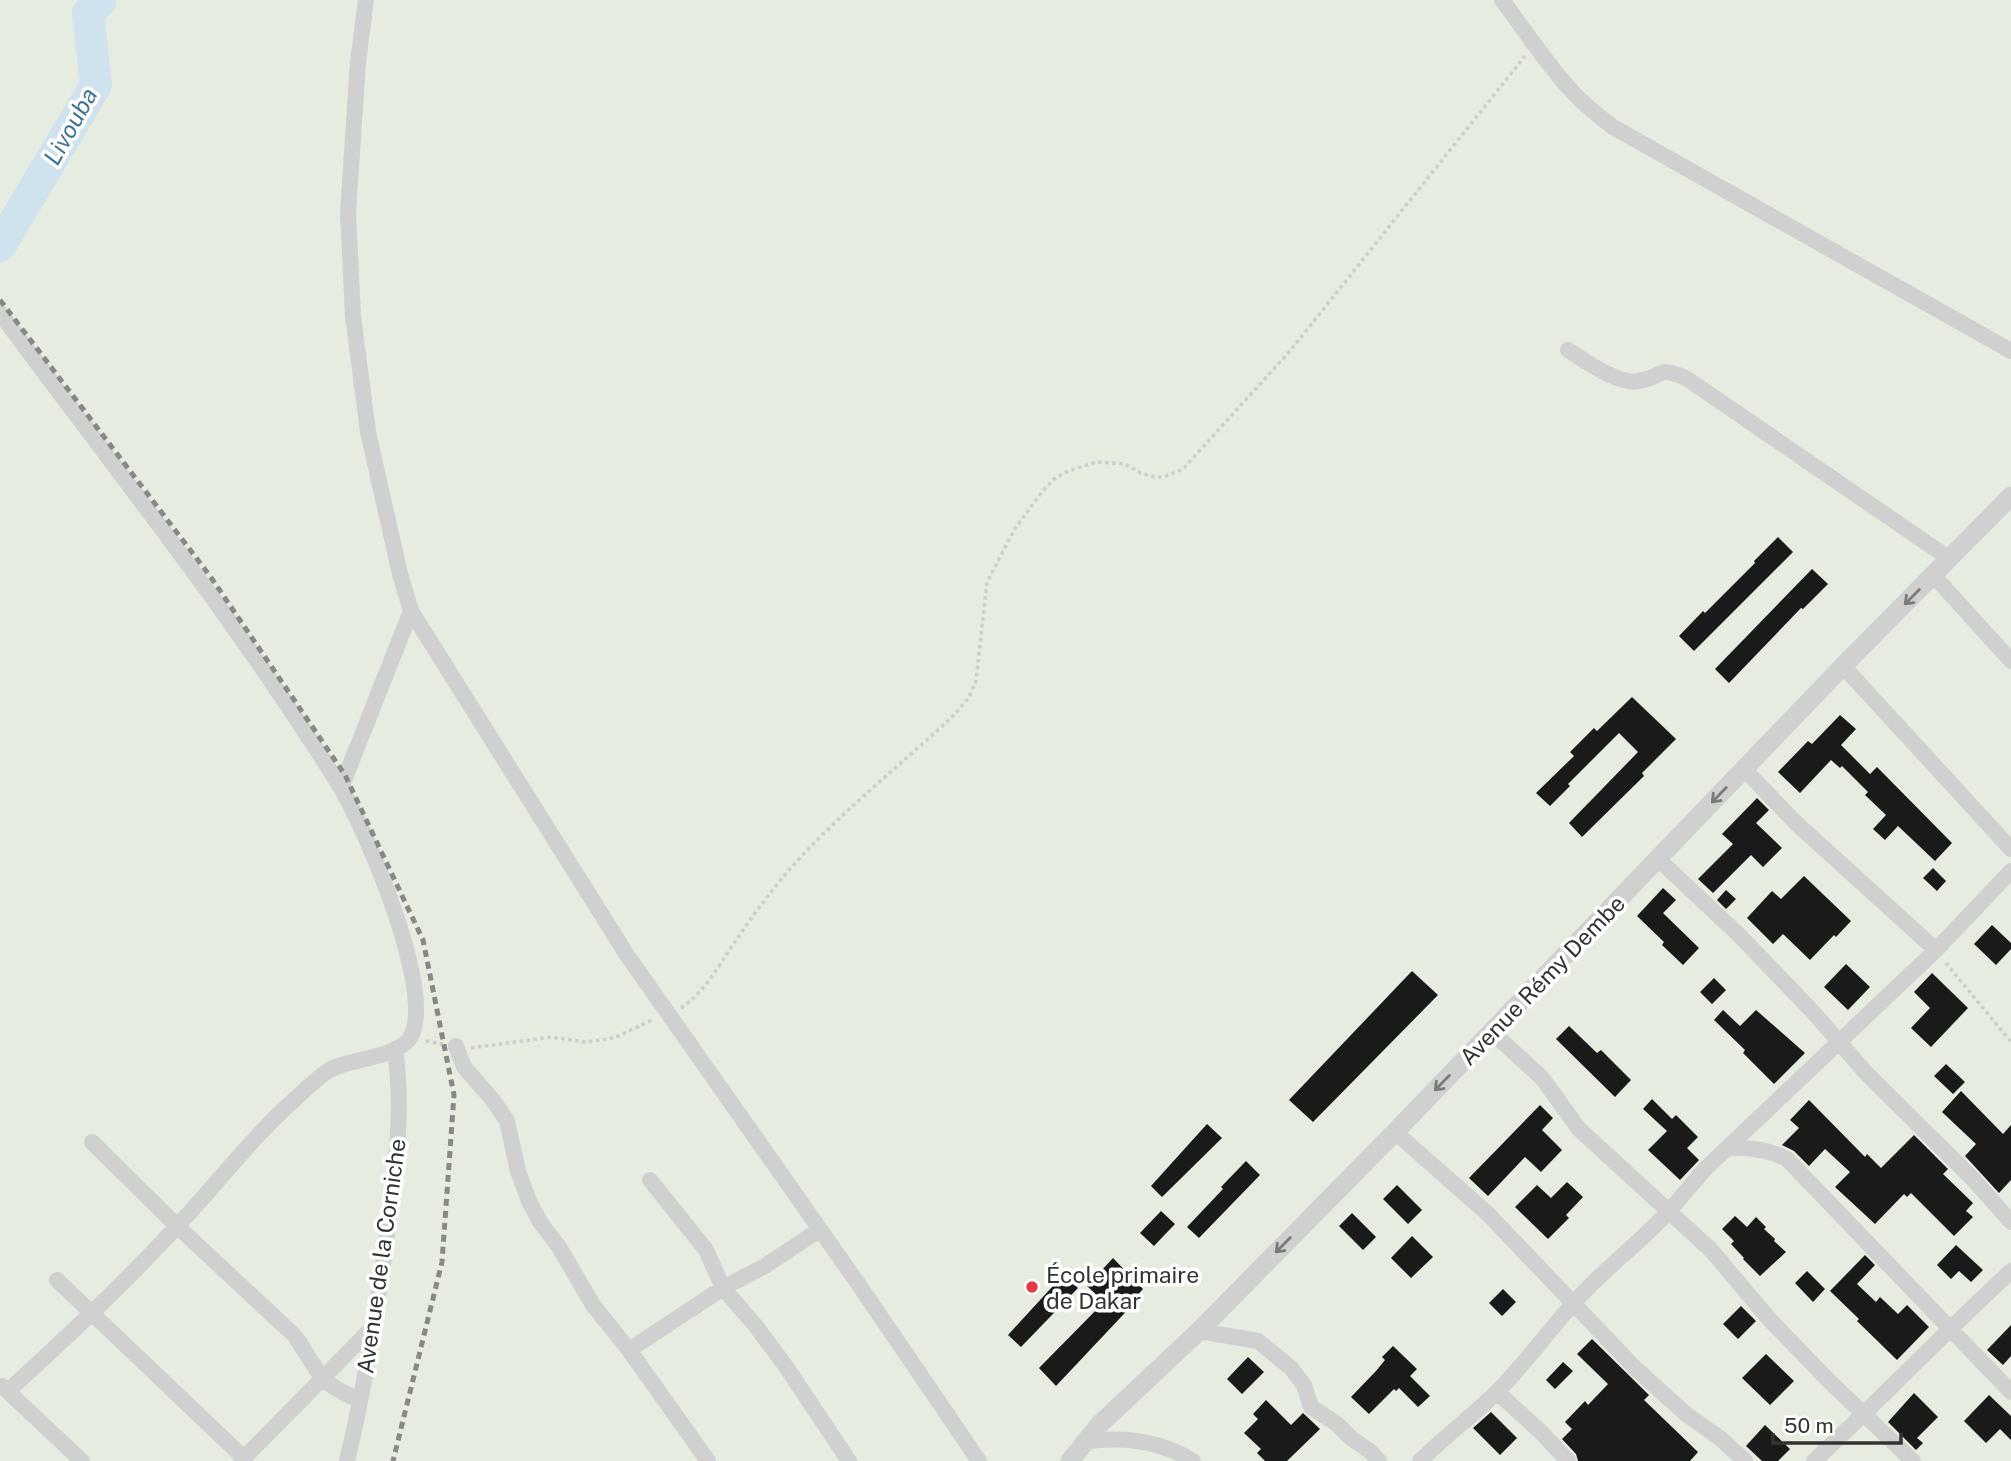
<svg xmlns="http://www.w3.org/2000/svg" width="2011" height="1461" viewBox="0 0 2011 1461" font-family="'Public Sans',sans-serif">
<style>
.green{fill:#e6ecdf}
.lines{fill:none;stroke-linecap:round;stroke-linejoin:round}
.river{stroke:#cfe2ee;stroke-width:32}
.building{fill:#1a1a1a}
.path{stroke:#cdcdcd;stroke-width:3.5;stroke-dasharray:3.5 3.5;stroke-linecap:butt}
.minor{stroke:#d0d0d0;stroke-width:16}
.tertiary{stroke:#d0d0d0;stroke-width:19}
.rail{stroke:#888;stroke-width:5;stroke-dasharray:7 5;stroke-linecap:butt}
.oneway{stroke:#7a7a7a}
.poi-dot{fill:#e63946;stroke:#fff;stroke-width:2.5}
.labels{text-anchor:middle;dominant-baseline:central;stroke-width:7;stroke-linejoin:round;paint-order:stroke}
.street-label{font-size:23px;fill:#333;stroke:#fff}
.poi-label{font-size:23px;fill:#333;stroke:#fff;text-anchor:start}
.water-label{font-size:24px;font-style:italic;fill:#3f7597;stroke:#fff}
</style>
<rect width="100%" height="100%" fill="#fff"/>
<path class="green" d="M0,0H2011V1461H0Z"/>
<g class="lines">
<path class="river" d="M0,246L96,85L88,13L101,0"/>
</g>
<path class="building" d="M1778,537L1793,552L1694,651L1679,636L1703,611L1705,613L1755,563L1754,561Z
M1812,569L1828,584L1803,609L1801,608L1729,683L1715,669Z
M1632,697L1676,739L1642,773L1644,776L1582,837L1569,823L1638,752L1619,733L1568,784L1570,786L1550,806L1536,793L1574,756L1570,752L1594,728L1597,731Z
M1840,715L1856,729L1841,745L1870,774L1877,767L1952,843L1935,861L1898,826L1885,840L1873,829L1886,815L1865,795L1868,792L1842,766L1840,768L1831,760L1800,793L1778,772L1808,741L1812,744Z
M1757,798L1769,810L1756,823L1782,848L1763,867L1751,855L1713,893L1698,879L1733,844L1722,834Z
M1933,868L1946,881L1937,891L1923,878Z
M1804,876L1851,921L1836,937L1834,935L1810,960L1783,934L1773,944L1747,918L1772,891L1781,899Z
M1663,888L1676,900L1663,913L1699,948L1683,965L1662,945L1664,942L1637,916Z
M1726,890L1736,899L1726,909L1717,900Z
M1992,925L2011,943V949L1996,965L1974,944Z
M1846,964L1870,987L1848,1010L1824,987Z
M1412,971L1438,995L1313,1122L1289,1100Z
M1932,973L1968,1008L1931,1047L1911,1028L1930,1008L1914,992Z
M1714,978L1726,990L1712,1004L1700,992Z
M1723,1010L1740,1026L1756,1010L1805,1053L1774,1084L1743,1053L1745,1050L1714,1020Z
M1569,1026L1597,1053L1601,1050L1631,1080L1615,1097L1556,1039Z
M1946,1064L1965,1082L1953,1094L1934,1076Z
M1961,1091L2003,1134L2011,1125V1180L1999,1193L1965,1156L1976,1144L1942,1112Z
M1652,1099L1672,1119L1676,1115L1698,1137L1687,1148L1699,1160L1680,1180L1648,1150L1667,1131L1643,1109Z
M1809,1100L1865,1157L1867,1154L1881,1168L1914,1135L1948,1169L1943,1174L1973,1203L1966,1211L1973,1217L1954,1236L1911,1193L1907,1197L1904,1194L1875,1224L1835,1187L1850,1172L1825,1149L1809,1166L1794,1151L1782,1145L1799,1128L1790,1120Z
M1540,1105L1553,1118L1542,1130L1562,1150L1541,1172L1525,1157L1488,1196L1469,1178Z
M1207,1124L1222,1138L1162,1197L1151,1186Z
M1246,1161L1260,1175L1199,1238L1187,1227L1223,1189L1221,1187Z
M1567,1182L1583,1197L1566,1215L1569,1218L1548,1239L1515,1207L1537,1185L1551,1198Z
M1397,1185L1422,1210L1408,1224L1383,1199Z
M1161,1211L1175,1224L1154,1246L1140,1233Z
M1352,1213L1376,1237L1363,1250L1339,1226Z
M1735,1216L1747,1227L1756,1217L1766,1227L1764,1229L1775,1239L1774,1241L1786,1252L1760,1276L1743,1259L1744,1258L1731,1244L1734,1241L1722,1229Z
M1412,1236L1433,1257L1411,1278L1391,1258Z
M1956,1245L1983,1270L1971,1282L1959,1271L1951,1279L1937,1265Z
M1865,1255L1875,1265L1857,1284L1876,1302L1880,1297L1898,1314L1907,1305L1929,1327L1897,1360L1857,1321L1859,1319L1830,1291Z
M1113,1258L1143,1289L1136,1297L1138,1299L1056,1386L1039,1368L1104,1302L1087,1286Z
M1807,1271L1825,1289L1813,1302L1795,1283Z
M1064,1274L1078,1288L1021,1347L1008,1335Z
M1503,1289L1516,1302L1502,1316L1489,1303Z
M1741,1306L1756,1321L1738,1339L1723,1324Z
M2011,1325V1356L2003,1365L1987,1350Z
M1592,1339L1649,1395L1644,1400L1698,1452L1690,1461H1578L1576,1454L1562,1439L1572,1429L1565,1422L1585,1401L1588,1405L1608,1384L1577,1354Z
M1393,1346L1417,1369L1410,1376L1430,1396L1418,1407L1399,1388L1396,1391L1394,1389L1369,1414L1351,1397L1376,1371L1385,1360L1382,1357Z
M1766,1354L1794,1381L1770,1405L1742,1378Z
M1248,1357L1264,1372L1242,1394L1227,1379Z
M1563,1362L1573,1371L1555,1389L1546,1380Z
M1914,1393L1938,1417L1917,1438L1923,1443L1916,1450L1888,1422Z
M1989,1395L2011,1416V1440L2000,1429L1986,1443L1964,1421Z
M1266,1400L1291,1425L1303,1413L1320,1429L1287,1461H1265L1257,1453L1261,1449L1244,1433L1258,1419L1253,1414Z
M1491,1412L1517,1438L1500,1455L1473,1428Z
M1765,1425L1790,1449L1778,1461H1762L1746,1446Z"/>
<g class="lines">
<path class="path" d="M1946,963L2011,1042
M681,1008C705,992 719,965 735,942C750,919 766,898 783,877C834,817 898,768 955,714L969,697L976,681L987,582L1014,530L1042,492L1054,479L1068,471L1096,462L1125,464L1141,473L1155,477H1164L1183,469L1290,351L1525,56
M426,1041L443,1044
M471,1048L551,1037L585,1042L602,1040L616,1037L654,1019"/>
<path class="minor" d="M366,0L358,62L348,213L353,316L368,432L400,574L411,611L627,955L857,1282L979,1461
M1502,0C1524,29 1544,60 1568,87C1581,102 1597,115 1613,127L2011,351
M0,313C116,470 238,622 341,788C367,833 433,987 412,1034C402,1058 353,1058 331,1069C318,1077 306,1089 294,1100C252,1137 218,1183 179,1224C125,1283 67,1337 8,1391
M1568,350C1585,361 1618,385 1639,381C1665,377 1656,365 1686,378L1950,559
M1934,576L2011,661
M1843,666L2011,849
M1744,769L1796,823L1936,950
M341,788L411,611
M1658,859L1739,935L1814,1013L1865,1072L1972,1178L2011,1222
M1492,1032L1542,1078L1579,1129L1711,1250L1770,1320L1829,1381L1913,1461
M456,1046L464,1067L492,1099L507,1121L518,1171L529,1201L540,1222L559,1247L593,1305L629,1350L708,1461
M1395,1132L1488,1214L1636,1369L1686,1414L1721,1439L1745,1461
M92,1142L177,1226L294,1335C304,1348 312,1365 322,1377C332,1388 347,1395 360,1400
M1727,1148C1749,1147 1768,1149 1787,1159L2011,1392
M650,1180L706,1250L723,1288L755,1325L787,1368L849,1461
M57,1280L244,1458
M1199,1331L1258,1341L1291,1368L1304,1385L1311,1407L1337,1424L1351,1438L1371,1452L1379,1461
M629,1350L723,1288L765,1266L819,1230
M2,1386L82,1461
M1497,1392L1542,1433L1568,1461
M1083,1442C1122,1436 1159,1440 1193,1461
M241,1461L374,1326
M347,1461C365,1386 377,1311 387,1235C395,1173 404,1111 395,1049
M1420,1461C1445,1436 1474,1415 1499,1390C1525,1363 1547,1333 1572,1305C1601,1271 1638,1245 1668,1212C1681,1198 1693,1182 1706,1168L1936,950L2011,871
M1814,1461C1881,1399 1944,1333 2011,1271"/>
<path class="tertiary" d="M1070,1461L1099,1425L1199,1331L1395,1132L1843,666L2011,496"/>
<path class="rail" d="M0,300L210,576L345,775L423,940L454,1095L442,1262L393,1461"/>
</g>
<defs><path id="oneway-shaft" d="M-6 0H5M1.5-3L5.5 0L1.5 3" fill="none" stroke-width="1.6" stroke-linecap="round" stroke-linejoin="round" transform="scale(1.75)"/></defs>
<g class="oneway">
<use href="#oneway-shaft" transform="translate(1912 597) rotate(135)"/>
<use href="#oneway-shaft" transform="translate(1719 795) rotate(134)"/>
<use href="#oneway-shaft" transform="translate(1442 1083) rotate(134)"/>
<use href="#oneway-shaft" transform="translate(1283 1245) rotate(135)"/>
</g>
<circle class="poi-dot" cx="1032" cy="1287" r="7"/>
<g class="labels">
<g class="street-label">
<text transform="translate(1542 980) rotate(-46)">Avenue Rémy Dembe</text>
<text transform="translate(381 1256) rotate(-82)">Avenue de la Corniche</text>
</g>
<g class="poi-label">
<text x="1046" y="1274">École primaire<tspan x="1046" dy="26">de Dakar</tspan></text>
</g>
<g class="water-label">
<text transform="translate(70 126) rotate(-61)">Livouba</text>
</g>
</g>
<path d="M1773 1433v10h128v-10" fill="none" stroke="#333333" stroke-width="3.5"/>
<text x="1784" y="1433" font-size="21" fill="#333333" stroke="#ffffff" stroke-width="5" paint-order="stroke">50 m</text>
</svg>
